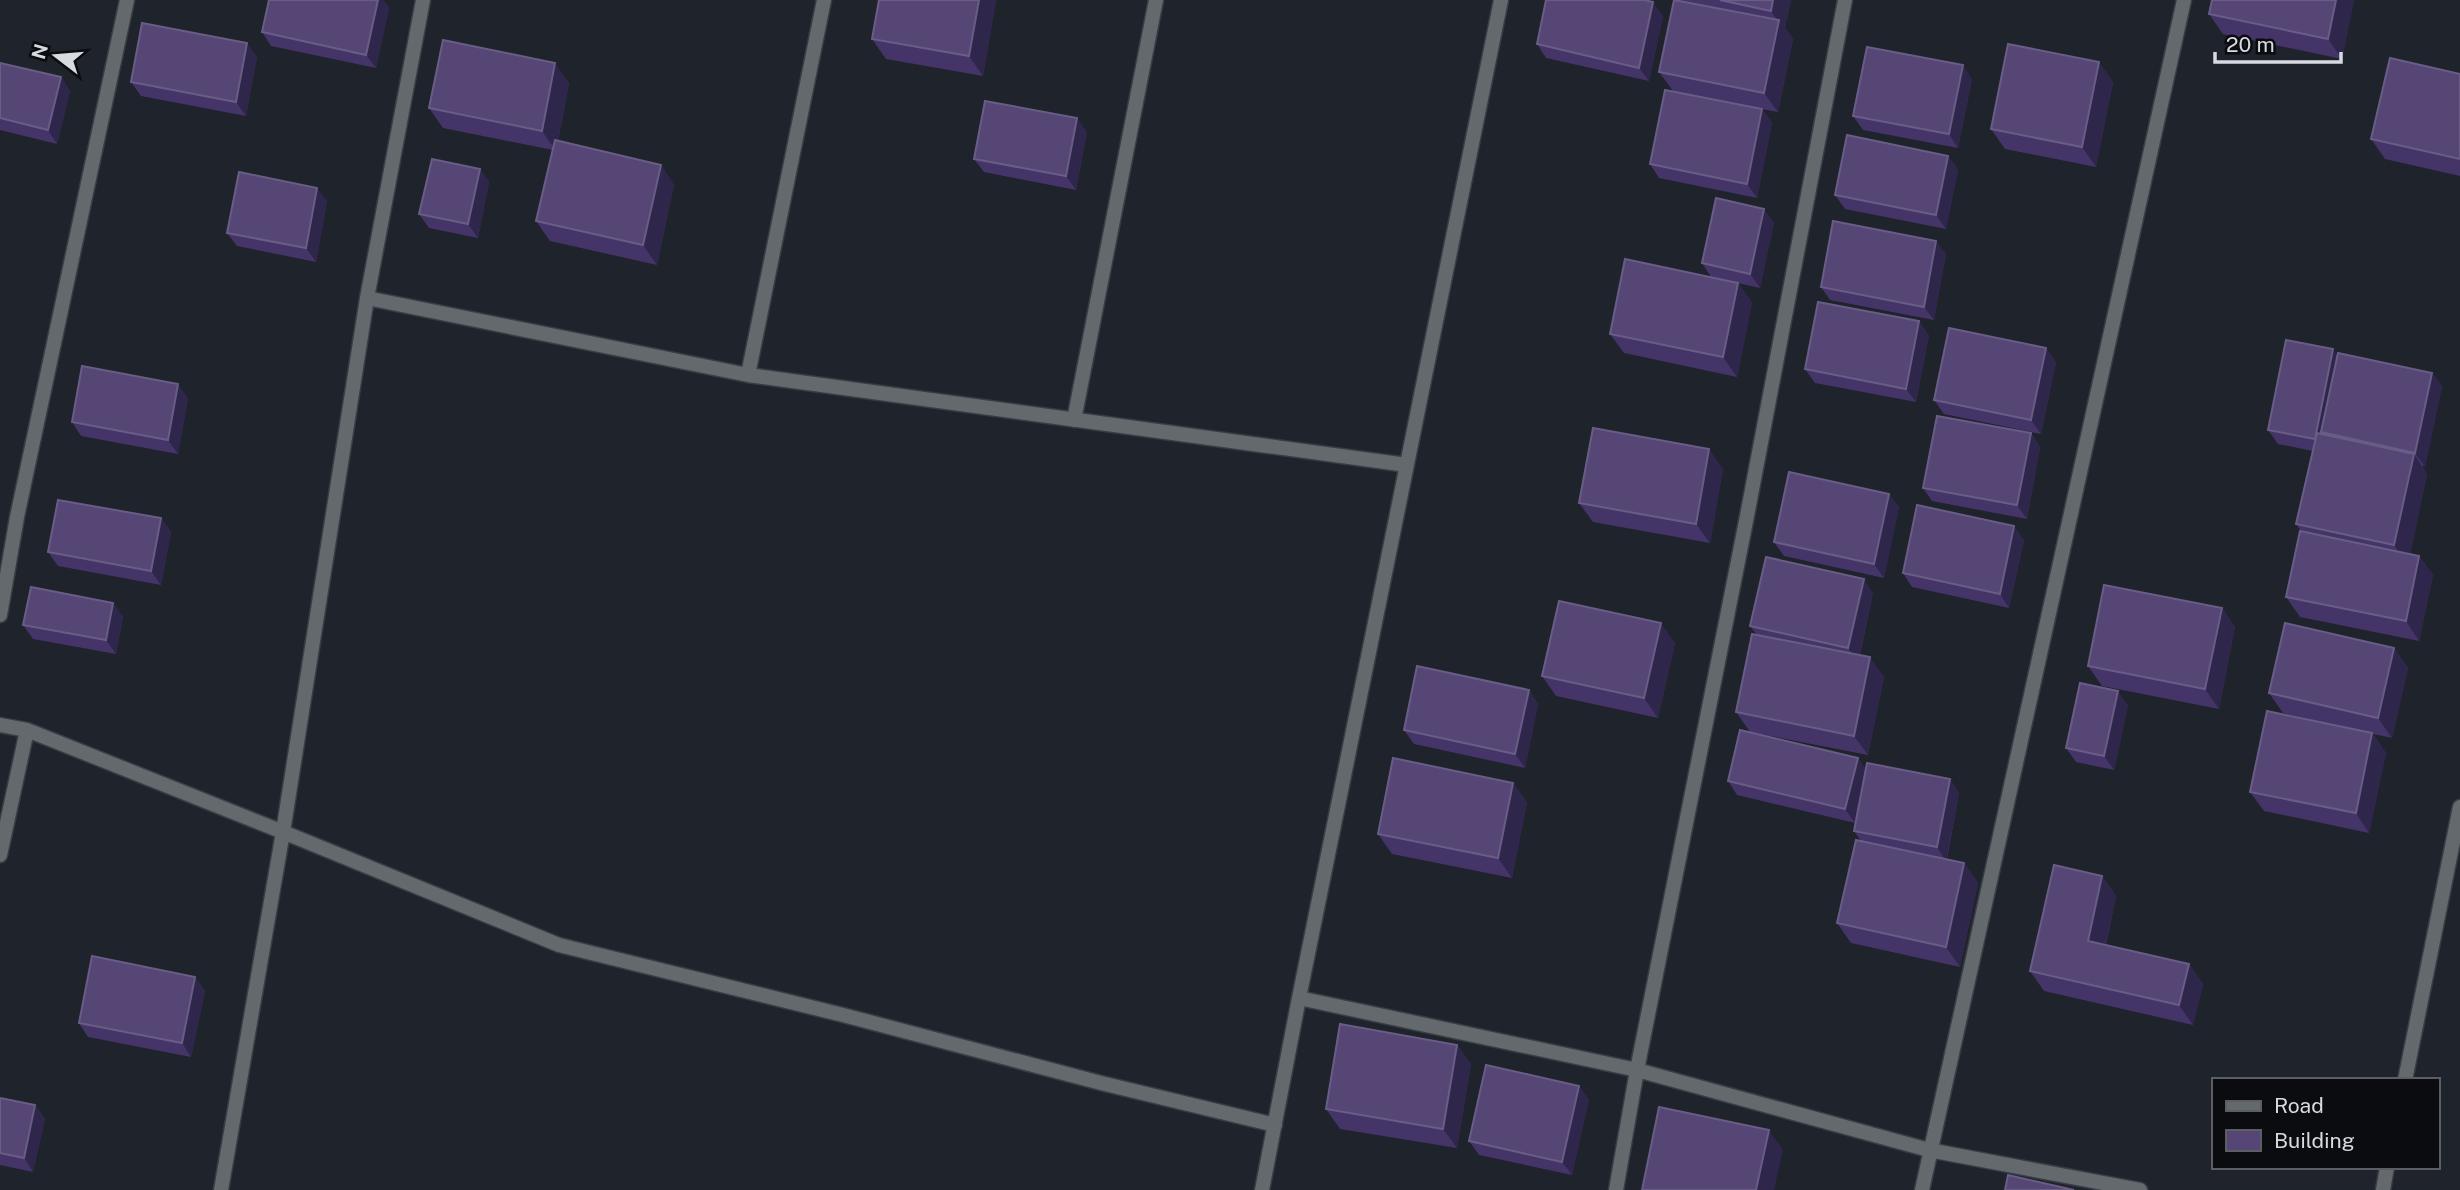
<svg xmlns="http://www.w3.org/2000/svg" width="2460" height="1190" viewBox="0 0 2460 1190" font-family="'Public Sans',sans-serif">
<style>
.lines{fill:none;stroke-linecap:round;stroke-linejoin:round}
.street-casing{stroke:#383d45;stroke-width:17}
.street{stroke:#63696c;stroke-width:14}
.wall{fill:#453468}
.shaded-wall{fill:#2f264b}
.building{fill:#554675;stroke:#695d86;stroke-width:2}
</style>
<rect width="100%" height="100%" fill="#1e232c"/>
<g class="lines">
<defs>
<path id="street" d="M367,298L748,375L1407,465
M748,375L824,0
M1074,420L1156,0
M0,615L17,517L127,0
M0,725L27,730L283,832L559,945L843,1015L1101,1083L1275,1125
M0,855L27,730
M1299,998L1637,1070L1929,1150L2140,1190
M2405,1080L2460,807
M221,1190L283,832L367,298L423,0
M1262,1190L1299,998L1501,0
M1616,1190L1637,1070L1747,516L1845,0
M1922,1190L2184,0
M2383,1190L2387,1167"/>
</defs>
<use href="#street" class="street-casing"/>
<use href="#street" class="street"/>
</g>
<path class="wall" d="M269,0H383L389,8L376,68L271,46L262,32Z
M879,0H996L983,76L886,59L872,39Z
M1674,0H1791L1785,28L1793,39L1778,112L1762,109L1772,123L1757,198L1659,178L1650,164L1673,91L1659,72Z
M2212,0H2354L2342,59L2223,34L2209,14Z
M1663,16L1649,81L1546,58L1537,44Z
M257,57L246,116L141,96L131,82Z
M2099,62L2113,82L2096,167L2005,149L1991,129Z
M0,63L61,77L70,91L57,144L0,130Z
M2460,74V176L2385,159L2371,139Z
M1972,79L1958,148L1863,130L1853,116Z
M569,83L558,141L661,165L674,185L657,265L550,241L536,221L553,150L443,128L429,108Z
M1087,132L1076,190L984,172L974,159Z
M1948,156L1958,170L1946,229L1845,209L1835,195Z
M480,169L489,182L478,238L429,228L419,214Z
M327,201L316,262L237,246L227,233Z
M1774,222L1760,288L1738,283L1752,303L1737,377L1624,353L1610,334L1711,277L1702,263Z
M1946,254L1934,320L1830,300L1821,287Z
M1929,335L1916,402L1815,383L1805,369Z
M2046,348L2056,362L2041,434L1944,414L1934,400Z
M2337,356L2432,373L2442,386L2425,467L2422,466L2427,474L2410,554L2419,556L2433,575L2419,641L2300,617L2286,597L2301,531L2296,524L2313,451L2278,444L2268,430Z
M188,398L178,454L81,436L72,422Z
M2031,433L2040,447L2027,519L1932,501L1923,488Z
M1723,469L1710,543L1593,522L1579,503Z
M1889,494L1899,507L1884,578L1784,556L1774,542Z
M161,518L171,532L161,585L58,566L48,552Z
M2024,540L2009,608L1912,587L1903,573Z
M1873,593L1860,655L1884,677L1868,755L1750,732L1736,712L1757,635L1750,626Z
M113,603L123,617L116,654L33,639L23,625Z
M2222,608L2235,627L2219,709L2102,686L2088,666Z
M1675,643L1658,718L1556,696L1542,676Z
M2394,648L2408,668L2392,738L2373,734L2386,753L2369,833L2264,811L2250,792L2343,727L2283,713L2269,693Z
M1529,690L1538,704L1525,768L1414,744L1404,730Z
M2128,705L2114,770L2076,762L2066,748Z
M1858,758L1866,770L1950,779L1959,793L1947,859L1964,863L1978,883L1960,967L1851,943L1837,923L1861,841L1854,831L1859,808L1855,823L1737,795L1728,781Z
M1513,783L1527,802L1512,878L1392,854L1378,834Z
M2102,876L2116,896L2106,945L2189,964L2203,984L2193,1025L2044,991L2030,971Z
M195,977L205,991L191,1057L88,1037L79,1023Z
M1457,1045L1471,1064L1457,1148L1340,1129L1326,1109Z
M0,1098L35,1105L45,1119L33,1172L0,1165Z
M1589,1099L1572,1175L1479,1155L1469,1141Z"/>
<path class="shaded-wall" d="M378,0H383L389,8L376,68L366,55Z
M979,0H996L983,76L969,56Z
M1773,0H1791L1785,28L1793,39L1778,112L1764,93L1778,22L1771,11Z
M2336,0H2354L2342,59L2328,39Z
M1653,2L1663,16L1649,81L1639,68Z
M247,43L257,57L246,116L236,102Z
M2099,62L2113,82L2096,167L2082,147Z
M555,63L569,83L556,151L542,131Z
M1963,65L1972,79L1958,148L1949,134Z
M61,77L70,91L57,144L48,130Z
M1762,109L1772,123L1757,198L1747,184Z
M1077,118L1087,132L1076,190L1066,176Z
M1948,156L1958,170L1946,229L1936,215Z
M661,165L674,185L657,265L643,245Z
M480,169L489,182L478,238L468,224Z
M317,188L327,201L316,262L306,248Z
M1764,209L1774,222L1760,288L1750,274Z
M1936,241L1946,254L1934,320L1924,307Z
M1738,283L1752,303L1737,377L1723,357Z
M1919,321L1929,335L1916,402L1906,389Z
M2046,348L2056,362L2041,434L2031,420Z
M2333,349L2342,363L2321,432L2327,442L2315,439Z
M2432,373L2442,386L2425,467L2415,453Z
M178,384L188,398L178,454L168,440Z
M2031,433L2040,447L2027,519L2017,505Z
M1709,449L1723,469L1710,543L1696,524Z
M2414,454L2427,474L2408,565L2394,545Z
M1889,494L1899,507L1884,578L1874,564Z
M161,518L171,532L161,585L151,571Z
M2014,526L2024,540L2009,608L2000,594Z
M2419,556L2433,575L2419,641L2406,621Z
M1864,579L1873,593L1858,662L1848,648Z
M113,603L123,617L116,654L106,640Z
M2222,608L2235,627L2219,709L2205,689Z
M1661,623L1675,643L1658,718L1644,698Z
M2394,648L2408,668L2392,738L2378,718Z
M1870,657L1884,677L1868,755L1854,736Z
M1529,690L1538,704L1525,768L1515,754Z
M2118,691L2128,705L2114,770L2104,756Z
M2372,733L2386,753L2369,833L2356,813Z
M1858,758L1867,772L1855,823L1845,809Z
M1950,779L1959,793L1946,861L1937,847Z
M1513,783L1527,802L1512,878L1498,858Z
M1964,863L1978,883L1960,967L1946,947Z
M2102,876L2116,896L2102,961L2088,941Z
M2189,964L2203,984L2193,1025L2179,1005Z
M195,977L205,991L191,1057L182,1043Z
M1457,1045L1471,1064L1457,1148L1443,1129Z
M1579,1086L1589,1099L1572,1175L1562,1162Z
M35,1105L45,1119L33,1172L24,1158Z
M1769,1130L1783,1150L1774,1190H1756Z"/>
<path class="building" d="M269,0H378L366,55L262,32Z
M879,0H979L969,56L872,39Z
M1546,0H1644L1653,2L1639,68L1537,44Z
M1674,0L1779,20L1764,93L1659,72Z
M1720,0H1773L1771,11Z
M2212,0H2336L2328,39L2209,14Z
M142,23L247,43L236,102L131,82Z
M443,40L555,63L542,131L429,108Z
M2008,44L2099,62L2082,147L1991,129Z
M1867,47L1963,65L1949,134L1853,116Z
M2390,58L2460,74V159L2371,139Z
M0,63L61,77L48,130L0,118Z
M1665,90L1762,109L1747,184L1650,164Z
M985,101L1077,118L1066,176L974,159Z
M1847,135L1948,156L1936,215L1835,195Z
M555,140L661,165L643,245L536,221Z
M432,159L480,169L468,224L419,214Z
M239,172L317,188L306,248L227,233Z
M1716,198L1764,209L1750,274L1702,263Z
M1833,221L1936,241L1924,307L1821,287Z
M1625,259L1738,283L1723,357L1610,334Z
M1818,302L1919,321L1906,389L1805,369Z
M1949,328L2046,348L2031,420L1934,400Z
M2286,340L2333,349L2315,439L2268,430Z
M2338,353L2432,373L2415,453L2321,432Z
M82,366L178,384L168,440L72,422Z
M1937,416L2031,433L2017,505L1923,488Z
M1593,428L1709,449L1696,524L1579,503Z
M2317,433L2414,454L2394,545L2296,524Z
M1789,472L1889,494L1874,564L1774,542Z
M58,500L161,518L151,571L48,552Z
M1917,505L2014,526L2000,594L1903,573Z
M2300,531L2419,556L2406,621L2286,597Z
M1766,557L1864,579L1848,648L1750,626Z
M2104,585L2222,608L2205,689L2088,666Z
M31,587L113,603L106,640L23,625Z
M1559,601L1661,623L1644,698L1542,676Z
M2285,623L2394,648L2378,718L2269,693Z
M1752,634L1870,657L1854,736L1736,712Z
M1417,666L1529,690L1515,754L1404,730Z
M2080,683L2118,691L2104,756L2066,748Z
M2267,711L2372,733L2356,813L2250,792Z
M1740,730L1858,758L1845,809L1728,781Z
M1393,758L1513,783L1498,858L1378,834Z
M1867,763L1950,779L1937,847L1854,831Z
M1856,840L1964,863L1946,947L1837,923Z
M2054,865L2102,876L2088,941L2189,964L2179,1005L2030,971Z
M92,956L195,977L182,1043L79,1023Z
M1340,1024L1457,1045L1443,1129L1326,1109Z
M1486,1065L1579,1086L1562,1162L1469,1141Z
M0,1098L35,1105L24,1158L0,1153Z
M1659,1107L1769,1130L1756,1190H1642Z
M2008,1175L2074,1190H2005Z"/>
<rect x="2212" y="1078" width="228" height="91" fill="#0a0c10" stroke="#5c5e64" stroke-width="2"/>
<rect x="2226" y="1101" width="35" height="10" fill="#63696c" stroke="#5c5e64" stroke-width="2"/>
<text x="2274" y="1113" font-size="21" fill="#d7dae1">Road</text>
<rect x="2226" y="1130" width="35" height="21" fill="#554675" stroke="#5c5e64" stroke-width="2"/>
<text x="2274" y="1148" font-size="21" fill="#d7dae1">Building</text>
<g transform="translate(56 56) rotate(286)" stroke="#0a0c10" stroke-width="5" paint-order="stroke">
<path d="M0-5L12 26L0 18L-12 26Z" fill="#d7dae1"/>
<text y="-10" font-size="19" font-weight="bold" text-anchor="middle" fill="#d7dae1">N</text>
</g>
<path d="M2215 52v10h126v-10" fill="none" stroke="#d7dae1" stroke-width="3.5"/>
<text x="2226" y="52" font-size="21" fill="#d7dae1" stroke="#0a0c10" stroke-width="5" paint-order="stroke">20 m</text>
</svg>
